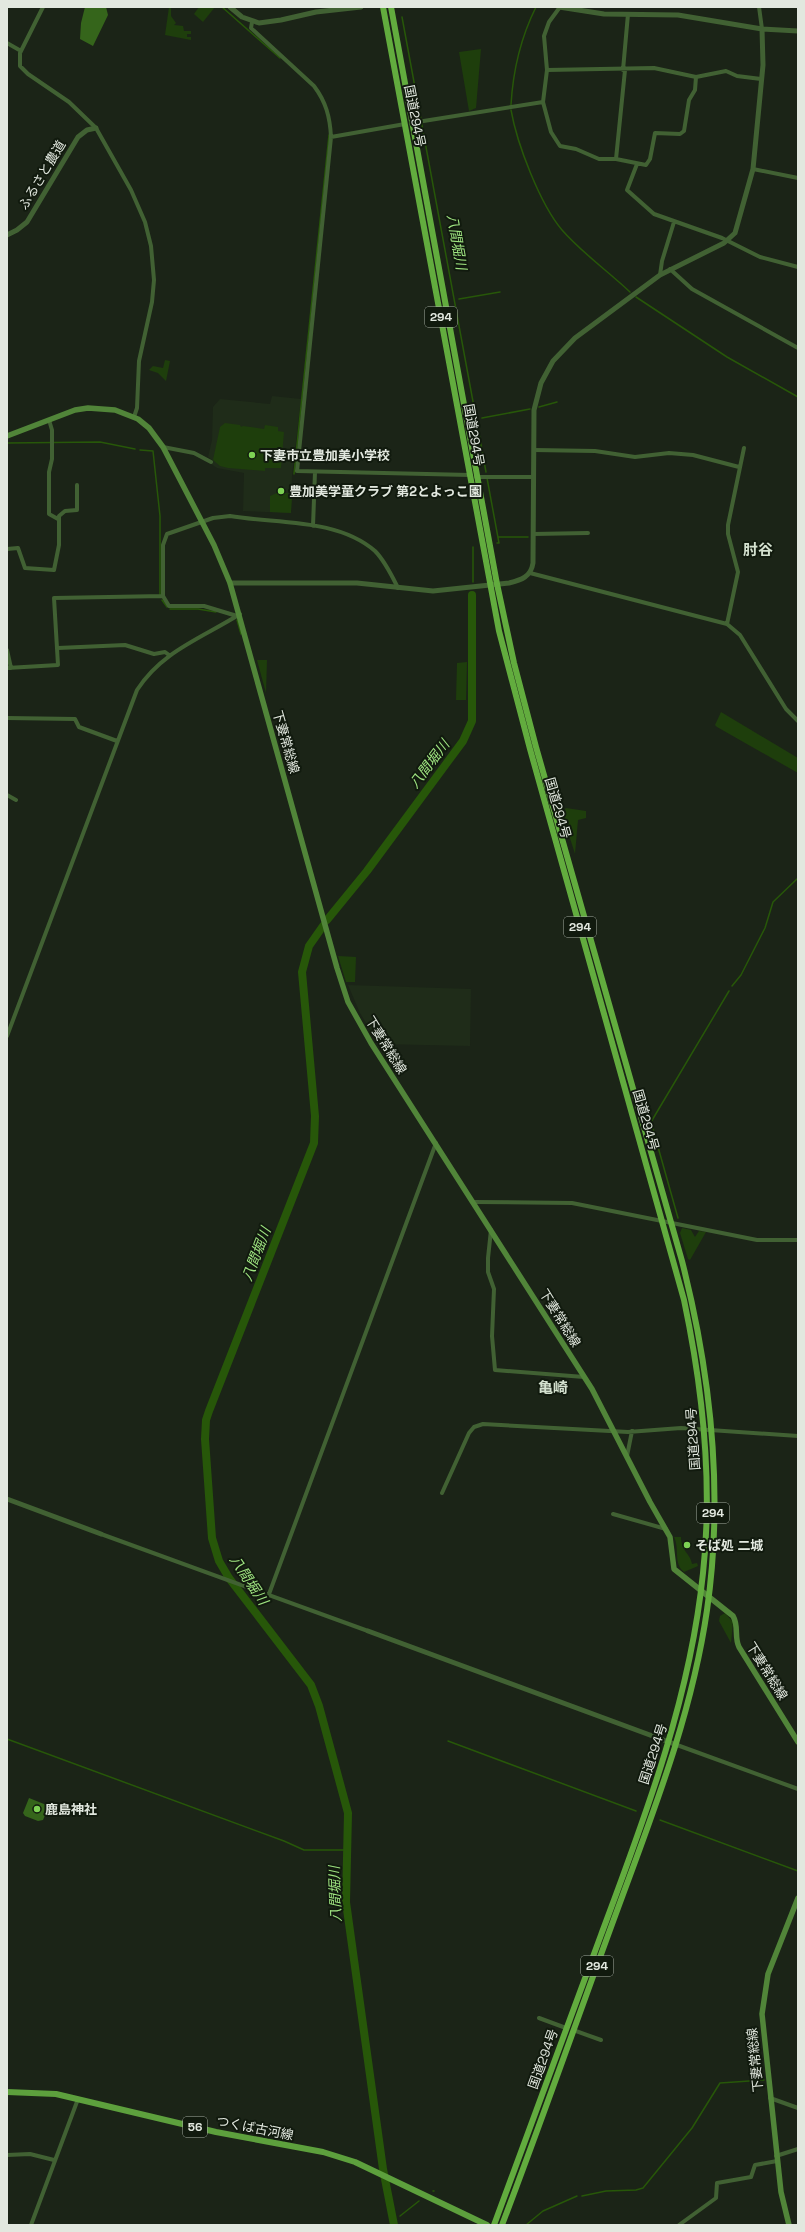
<svg xmlns="http://www.w3.org/2000/svg" width="805" height="2232" viewBox="0 0 805 2232" font-family="'Space Grotesk','Noto Sans JP',sans-serif">
<style>
.built{fill:#1f2c19}
.green{fill:#1e3e0c}
.forest{fill:#35651b}
.lines{fill:none;stroke-linecap:round;stroke-linejoin:round}
.stream{stroke:#275709;stroke-width:1.5}
.river{stroke:#275709;stroke-width:8}
.minor{stroke:#416133;stroke-width:4}
.tertiary{stroke:#416133;stroke-width:5}
.secondary{stroke:#518539;stroke-width:5.5}
.primary{stroke:#5da03d;stroke-width:6}
.trunk{stroke:#62ac3e;stroke-width:6}
.poi-dot{fill:#7dd154;stroke:#111a0e;stroke-width:1.5}
.labels{text-anchor:middle;dominant-baseline:central;stroke-width:4;stroke-linejoin:round;paint-order:stroke}
.shield{fill:#111a0e;stroke:#a3aaa0;stroke-width:1}
.shield-label{font-size:12px;font-weight:bold;fill:#e2e8df}
.street-label{font-size:13px;fill:#e2e8df;stroke:#111a0e}
.poi-label{font-size:13px;font-weight:bold;fill:#e2e8df;stroke:#111a0e;text-anchor:start}
.water-label{font-size:14px;font-style:italic;fill:#9fe481;stroke:#111a0e}
.quarter-label{font-size:15px;font-weight:bold;fill:#d4e1cf;stroke:#111a0e}
</style>
<rect width="100%" height="100%" fill="#1b2417"/>
<path class="built" d="M272,396L301,399L292,476L291,513L243,511L244,473L217,468L211,464L212,460L208,457L212,440L213,407L220,399L270,404Z
M348,985L471,989L470,1046L379,1044L360,1013Z"/>
<path class="green" d="M169,7H171V16L176,23L174,25L183,26L184,31H191V34H187V37H191V40L165,35Z
M199,7H215L203,22L194,14Z
M481,49L476,108L469,111L459,52Z
M165,360L170,361L166,381L158,373L149,370L153,366L163,368Z
M225,423L240,425L241,427L243,426L264,429L265,425L278,427V431L284,432L281,468H265V471L228,468L220,466L213,460L220,427Z
M277,493H288V498H292L291,513L270,512V496Z
M257,660H267L266,693Z
M467,662L466,700H456L457,663Z
M721,712L798,758V773L717,727L715,725Z
M566,808L586,811V818L578,820L575,854L562,813Z
M338,956L356,957L355,982H346Z
M682,1228L691,1230L695,1237L699,1231L706,1232L690,1260L688,1259L680,1233Z
M674,1537H681C681,1551 690,1553 692,1564L697,1563L698,1566L684,1572C673,1563 680,1549 674,1537Z
M725,1613L733,1622L731,1643L719,1621L720,1616Z"/>
<path class="forest" d="M85,7H106L108,15L93,46L80,39L81,23Z
M29,1798L49,1806L43,1820L38,1821L25,1816L23,1813Z"/>
<g class="lines">
<path class="stream" d="M222,7L280,58
M402,17L486,472
M511,105C513,70 520,39 536,7
M511,110C517,144 540,204 562,230C582,253 608,271 630,292
M636,297L727,357L798,397
M459,299L500,292
M539,407L557,402
M482,418L530,409
M7,443L100,442L135,449
M140,450L153,451L160,516V595
M294,474L329,135
M487,478L499,543H497
M498,537H528
M473,582V547
M162,600L167,607
M170,609H198L216,612
M237,620L241,634
M732,986L741,975L765,928L773,902L798,878
M678,1218L651,1122L729,991
M7,1739L284,1841L304,1850H348
M448,1741L636,1811
M660,1820L798,1871
M433,2191H434
M582,2196L606,2191L636,2190L643,2188L692,2128L720,2083L764,2080
M400,2216L419,2201
M394,2225L396,2221
M526,2225L543,2211L577,2196"/>
<path class="river" d="M327,920L367,871L463,741L472,721V595
M323,926L309,946L302,972L315,1116L314,1143L209,1411L206,1420L205,1439L212,1538L219,1561L229,1578L311,1685L319,1706L348,1813L346,1902L383,2169L394,2225"/>
<path class="minor" d="M43,7L20,53V66L28,74L69,102L96,128L131,190L145,222L151,246L154,280L152,302L139,361L137,408L134,417
M560,7L549,22L544,36L547,70L543,102L551,132L560,146L576,149L599,159H616L646,165L650,159L655,133L680,134L684,131L689,100L695,90L696,77
M759,7L762,29
M252,22L251,28L314,86C326,102 330,117 331,137L297,471L470,475
M7,43L21,51
M547,70L654,68L696,77L726,71L737,76L761,79
M623,70L628,14
M411,123L543,102
M331,137L405,124
M616,159L625,70
M637,164L627,190L654,214L722,238L760,257L798,267
M753,169L798,178
M670,269L692,289L798,348
M660,275L662,261L674,222
M49,420L52,430V459L49,472V514L58,519
M163,447L194,453L211,462
M534,450L595,451L635,457L669,453L693,455L739,467
M476,477H534
M313,526L315,472
M533,534L588,533
M7,549L18,548L25,568L54,570L59,545V516L65,511L77,510V485
M530,573L727,624L740,635L786,709L798,721
M237,616L204,606H169L163,596V545L167,534L213,518L230,516C277,524 337,518 375,551C385,561 392,576 398,588
M727,624L738,572L728,534V525L744,448
M58,648L125,645L154,654L165,652L169,655
M7,650L11,668
M7,668L58,665L54,598L163,596
M7,718L75,719L79,727L117,741
M7,795L16,800
M7,1036L137,690C162,651 202,638 240,614
M474,1202L572,1203L757,1240H798
M491,1230L488,1258V1272L494,1289L492,1336L495,1370L584,1377
M627,1456L632,1431
M442,1493L469,1433L474,1427L483,1424L628,1432L681,1428L798,1436
M613,1514L666,1529
M101,1534L368,1631
M269,1594L436,1143
M677,1745L798,1789
M539,2018L566,2028
M573,2030L601,2040
M770,2098L798,2108
M7,2155L30,2154L54,2160
M776,2156L798,2149
M31,2225L78,2099
M679,2225L716,2198L717,2183L751,2177L755,2165L777,2161"/>
<path class="tertiary" d="M230,7L242,17L259,23L281,20L316,12L361,7
M559,7L604,14L678,15L762,29L798,31
M7,235L17,230L27,222L78,137L87,130L96,128
M230,583H357L433,591L509,583C521,580 531,577 533,563L534,410L541,383L553,361L575,338L660,275L724,243L735,233L753,169L763,65L762,29
M7,1499L101,1534
M368,1631L677,1745"/>
<path class="secondary" d="M7,436L75,410L88,408L115,410L138,419L149,428L163,447L214,545L230,583L337,968L348,1002L371,1043L592,1389L650,1502L670,1537L674,1569L733,1616C739,1626 734,1637 739,1647L798,1742
M789,2225L781,2192L762,2014L768,1974L798,1898"/>
<path class="primary" d="M7,2092L56,2094L216,2132L323,2152L355,2162L487,2225"/>
<path class="trunk" d="M383,7L499,631L530,749L684,1300C703,1390 713,1482 703,1573C690,1700 645,1817 601,1935C565,2031 530,2128 494,2225
M391,7L497,584L514,663L536,747L682,1261C711,1375 724,1493 707,1610C692,1714 654,1810 618,1908C579,2014 542,2120 502,2225"/>
</g>
<g class="poi-dot">
<circle cx="252" cy="455" r="4"/>
<circle cx="281" cy="491" r="4"/>
<circle cx="687" cy="1545" r="4"/>
<circle cx="37" cy="1809" r="4"/>
</g>
<g class="labels">
<g class="shield">
<rect x="425" y="307" width="32" height="20" rx="3"/>
<rect x="564" y="917" width="32" height="20" rx="3"/>
<rect x="697" y="1503" width="32" height="20" rx="3"/>
<rect x="581" y="1956" width="32" height="20" rx="3"/>
<rect x="183" y="2117" width="24" height="20" rx="3"/>
</g>
<g class="shield-label">
<text x="441" y="317">294</text>
<text x="580" y="927">294</text>
<text x="713" y="1513">294</text>
<text x="597" y="1966">294</text>
<text x="195" y="2127">56</text>
</g>
<g class="street-label">
<text transform="translate(415 116) rotate(79)">国道294号</text>
<text transform="translate(42 175) rotate(-59)">ふるさと農道</text>
<text transform="translate(474 435) rotate(80)">国道294号</text>
<text transform="translate(286 742) rotate(74)">下妻常総線</text>
<text transform="translate(558 808) rotate(74)">国道294号</text>
<text transform="translate(386 1045) rotate(58)">下妻常総線</text>
<text transform="translate(646 1120) rotate(74)">国道294号</text>
<text transform="translate(560 1318) rotate(58)">下妻常総線</text>
<text transform="translate(693 1439) rotate(-94)">国道294号</text>
<text transform="translate(767 1671) rotate(58)">下妻常総線</text>
<text transform="translate(653 1754) rotate(-72)">国道294号</text>
<text transform="translate(543 2059) rotate(-70)">国道294号</text>
<text transform="translate(755 2060) rotate(-96)">下妻常総線</text>
<text transform="translate(255 2128) rotate(11)">つくば古河線</text>
</g>
<g class="poi-label">
<text x="260" y="455">下妻市立豊加美小学校</text>
<text x="289" y="491">豊加美学童クラブ 第2とよっこ園</text>
<text x="695" y="1545">そば処 二城</text>
<text x="45" y="1809">鹿島神社</text>
</g>
<g class="water-label">
<text transform="translate(457 242) rotate(80)">八間堀川</text>
<text transform="translate(429 764) rotate(-53)">八間堀川</text>
<text transform="translate(256 1254) rotate(-69)">八間堀川</text>
<text transform="translate(249 1580) rotate(56)">八間堀川</text>
<text transform="translate(335 1894) rotate(-92)">八間堀川</text>
</g>
<g class="quarter-label">
<text x="758" y="549">肘谷</text>
<text x="553" y="1387">亀崎</text>
</g>
</g>
<rect width="805" height="2232" fill="none" stroke="#e2e8df" stroke-width="16"/>
</svg>
